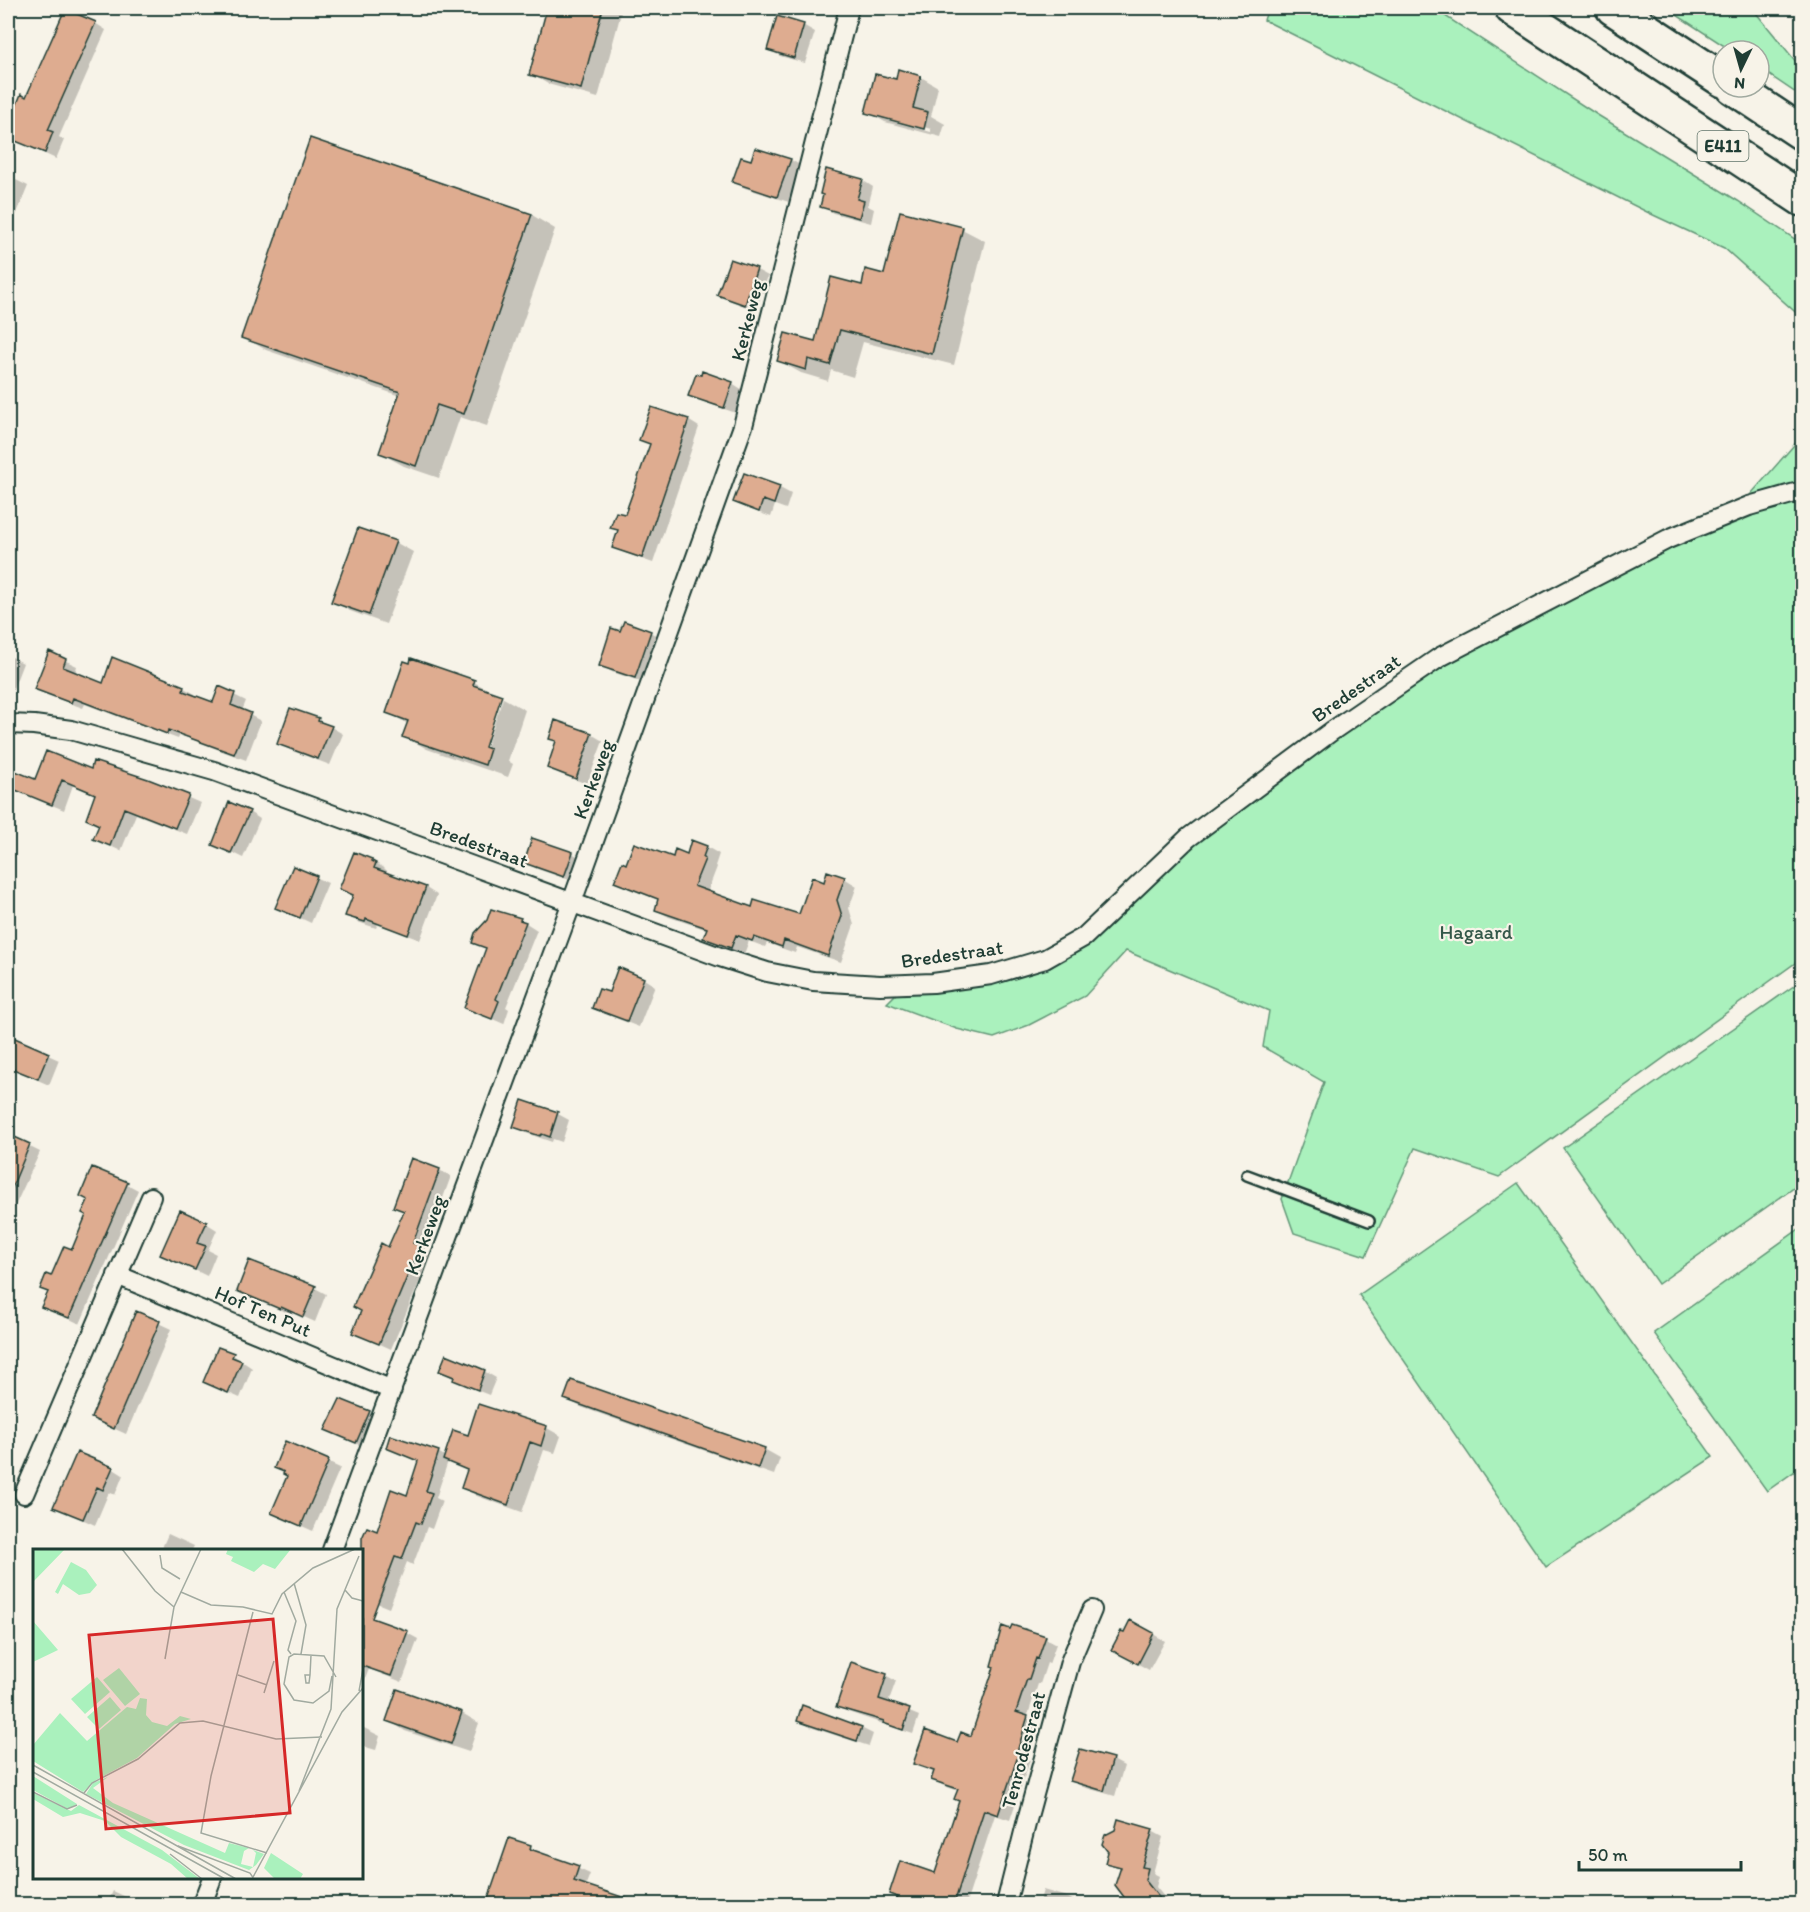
<svg xmlns="http://www.w3.org/2000/svg" width="1810" height="1912" viewBox="0 0 1810 1912" font-family="Itim,sans-serif">
<style>
.green{fill:#aaf1bd;stroke:#649778;stroke-width:1.5}
.shadow{fill:#0003;fill-rule:evenodd}
.building{fill:#deac90;stroke:#1f3d34;stroke-width:1.5}
.lines{fill:none;stroke-linecap:round;stroke-linejoin:round}
.service-casing{stroke:#1f3d34;stroke-width:14}
.minor-casing{stroke:#1f3d34;stroke-width:22}
.motorway-casing{stroke:#1f3d34;stroke-width:38}
.service{stroke:#f7f3e8;stroke-width:9}
.minor{stroke:#f7f3e8;stroke-width:18}
.motorway{stroke:#f7f3e8;stroke-width:33}
.labels{text-anchor:middle;dominant-baseline:central;stroke-width:4.5;stroke-linejoin:round;paint-order:stroke}
.shield{fill:#f7f3e8;stroke:#60746a;stroke-width:1.5}
.shield-label{font-size:18px;font-weight:bold;fill:#1f3d34}
.street-label{font-size:20px;fill:#1f3d34;stroke:#f7f3e8}
.park-label{font-size:20px;fill:#345849;stroke:#f7f3e8}
.inset-road{fill:none;stroke:#a1aaa0;stroke-width:1.5}
.view{fill:#d62828;fill-opacity:0.15;stroke:#d62828;stroke-width:3}
.inset-edge{fill:none;stroke:#1f3d34;stroke-width:3}
</style>
<rect width="100%" height="100%" fill="#f7f3e8"/>
<filter id="ink" filterUnits="userSpaceOnUse"><feTurbulence type="fractalNoise" baseFrequency=".0167" numOctaves="2"/><feDisplacementMap in="SourceGraphic" scale="12" xChannelSelector="R" yChannelSelector="G"/><feConvolveMatrix kernelMatrix="1 2 1 2 8 2 1 2 1" color-interpolation-filters="sRGB"/></filter>
<g filter="url(#ink)">
<path class="green" d="M1268,8H1433L1596,114L1738,201L1802,244V318L1724,248L1649,213L1264,20Z
M1666,8H1752L1802,69V97L1759,68V51H1732Z
M1802,436V485L1743,503Z
M1802,499V958L1499,1177L1415,1148L1366,1256L1294,1233L1282,1199L1324,1082L1263,1047L1269,1011L1126,951L1085,996L1029,1025L994,1038L957,1029L887,1003L899,991L996,981L1050,968L1090,940L1191,844L1338,736L1448,664L1672,545L1747,515Z
M1798,983L1802,989V1182L1658,1284L1563,1148Z
M1518,1183L1713,1457L1546,1567L1359,1295Z
M1802,1227V1466L1767,1491L1654,1333Z"/>
<path class="shadow" d="M549,8H611L621,13L598,98L548,84L531,74Z
M95,23L106,30L59,137L64,140L56,159L8,137V130L21,96L27,99Z
M803,25L815,32L805,63L780,56L768,49Z
M899,71L921,77L938,87L931,116L945,124L941,137L885,122L867,112L897,81ZM884,116L931,129V132L884,119Z
M311,140L532,215L555,229L487,426L460,417L439,478L404,466L380,453L400,396L266,350L243,337Z
M791,160L802,166L789,202L745,188L734,182L752,162Z
M8,176L28,186L11,228L8,227Z
M862,180L873,187L868,206L874,209L871,223L833,213L821,206Z
M962,229L985,241L954,365L863,342L853,377L831,370L828,381L801,373L779,361L816,343L863,287L885,276Z
M731,261L757,270L768,276L756,310L731,301L719,295Z
M732,383L743,390L736,413L701,401L690,395Z
M688,420L699,427L653,563L625,553L614,547L619,531L612,527L626,516L651,445L641,440Z
M745,475L780,488L791,494L786,509L775,505L771,517L746,508L735,502Z
M395,542L413,552L386,624L350,611L333,601Z
M650,632L662,639L646,683L612,672L601,665L621,633Z
M49,653L77,666L75,673L104,685L184,688L195,694L194,697L214,704L234,695L246,701L242,711L261,721L246,760L180,735L178,739L85,704L83,708L47,695L36,688Z
M8,655L23,663L10,697H8Z
M474,682L525,710L508,761L513,764L508,777L427,749L404,736L408,724L387,712ZM500,698H503L484,754L481,753Z
M291,710L319,720L343,734L330,765L290,750L279,743Z
M591,734L603,741L587,784L560,774L549,767Z
M8,770L36,781L92,771L148,780L200,803L187,834L136,814L121,851L95,839L100,825L96,795L73,785L64,810L8,787Z
M249,812L260,819L243,858L214,844Z
M707,847L719,854L715,866L717,867L707,893L753,909L800,916L825,884L844,878L857,886L849,908L854,925L841,962L797,947L795,953L767,943L765,947L749,941L744,954L718,944L705,937L708,930L669,917L656,910L659,900L629,889L616,881L627,866L673,859Z
M572,853L584,860L576,882L537,869L526,863Z
M372,861L383,867L387,871L386,874L426,888L437,895L420,940L378,924L376,928L358,922L346,915Z
M294,868L328,883L311,923L277,907Z
M520,919L537,930L506,1007L509,1009L504,1024L465,1007L487,949L474,942Z
M644,979L655,986L639,1027L605,1014L594,1008L609,994Z
M8,1033L20,1040L19,1042L59,1060L49,1085L8,1067Z
M523,1102L558,1114L569,1120L562,1142L553,1139L552,1142L526,1133L515,1126Z
M8,1136L40,1152L8,1221Z
M439,1170L451,1176L424,1250L431,1254L391,1349L354,1332L405,1212L395,1206Z
M127,1184L138,1190L80,1324L43,1306L72,1251Z
M206,1223L217,1230L208,1250L216,1254L207,1276L162,1254Z
M8,1238L12,1241L8,1251Z
M315,1288L326,1294L315,1322L293,1312L292,1315L239,1290Z
M137,1313L171,1329L126,1434L104,1424Z
M233,1355L252,1368L240,1398L204,1382Z
M441,1371H484L496,1378L489,1395L466,1386Z
M566,1399L764,1449L780,1458L774,1475L581,1407Z
M479,1406L547,1428L561,1436L555,1453L544,1450L522,1512L477,1496L463,1487L468,1471L448,1461L436,1498L442,1501L432,1529L427,1527L413,1565L407,1562L389,1608L362,1597L360,1550L368,1529L378,1533L408,1497L419,1462L387,1448L438,1452L446,1457L469,1437Z
M369,1413L380,1419L368,1449L327,1430Z
M286,1443L340,1468L313,1531L273,1513L288,1477L276,1467Z
M112,1468L123,1475L115,1495L109,1492L95,1525L66,1512Z
M168,1534L194,1546L192,1550H161Z
M407,1633L418,1639L402,1682L369,1669L362,1687V1651L367,1654Z
M1153,1634L1165,1641L1149,1670L1124,1656Z
M1045,1638L1056,1644L1049,1664L1047,1663L1040,1684H1038L1027,1718L1038,1724L1027,1759L1030,1760L1010,1820L995,1815L966,1904H903L904,1901L936,1875L961,1801L959,1791L944,1786L933,1780L935,1773L915,1764L972,1737Z
M852,1664L887,1676L896,1681L888,1703L919,1716L913,1734L848,1712L838,1706Z
M398,1691L462,1713L479,1723L469,1752L405,1731L388,1720Z
M798,1720L861,1728L873,1734L869,1746L810,1727Z
M362,1727L380,1736L376,1750L362,1746Z
M1081,1750L1113,1760L1124,1766L1115,1796L1083,1787L1072,1781Z
M1152,1831L1163,1837L1153,1873L1159,1876L1156,1887L1170,1904H1132L1121,1869L1107,1862Z
M530,1847L590,1874L585,1887L632,1904H500L489,1899Z
M1043,1890L1067,1897L1078,1903V1904H1039Z
M113,1891L139,1903L142,1904H107Z"/>
<path class="building" d="M547,8H603L581,89L529,75Z
M65,9L96,22L48,130L53,132L45,153L8,138V126L21,94L26,97Z
M777,16L804,24L794,58L767,50Z
M898,69L921,76L913,108L928,112L924,129L865,113L875,74L896,79Z
M310,138L532,214L464,414L437,405L416,466L379,453L400,392L241,338Z
M755,148L791,159L777,197L732,182L741,157L751,160Z
M826,169L863,179L857,199L864,201L859,218L820,207L823,195L820,194Z
M900,211L963,227L932,354L840,330L830,365L808,359L806,370L777,361L785,333L815,341L831,277L862,285L865,269L884,274Z
M730,259L757,268L745,305L717,295Z
M702,371L733,382L724,408L688,396L696,374L701,375Z
M651,407L689,419L642,558L612,548L618,530L610,528L616,512L625,514L650,444L639,440Z
M744,473L780,486L774,504L763,500L759,512L733,502Z
M358,528L396,541L369,615L331,602Z
M624,621L651,631L635,678L599,666L611,628L620,631Z
M49,651L66,659L63,667L103,683L112,657L184,686L183,691L213,702L219,686L235,693L231,705L251,713L234,754L168,730L167,734L73,698L71,703L34,689Z
M411,658L475,680L473,685L502,695L485,747L490,749L485,765L402,737L408,721L386,713L404,661L410,663Z
M290,708L319,718L318,721L332,726L318,759L277,744Z
M555,720L592,733L576,779L547,768L556,741L549,739Z
M46,751L91,769L93,761L148,779L189,795L175,828L124,808L110,846L93,839L99,825L86,819L95,794L62,780L52,805L8,787V768L35,779Z
M229,802L250,811L231,853L212,845Z
M532,838L573,852L564,877L524,863Z
M691,840L707,846L703,857L705,859L694,886L752,907L754,900L799,914L812,877L824,882L827,871L845,877L837,900L842,916L828,956L784,940L782,947L754,937L752,941L736,935L731,948L703,938L707,928L655,910L658,899L614,882L622,862L626,864L634,843L673,857L675,849L687,854Z
M354,852L372,859V861L376,863L374,868L426,887L408,935L366,919L365,922L345,916L353,895L339,889Z
M293,866L317,876L300,918L275,908Z
M491,909L521,918L520,920L526,922L496,999L499,1001L492,1019L464,1008L486,948L472,943L475,933L487,920Z
M618,967L644,978L627,1021L592,1008L599,989L609,992Z
M8,1035L49,1053L38,1079L8,1067Z
M522,1100L558,1112L550,1137L542,1134L540,1136L513,1127Z
M8,1134L30,1144L8,1197Z
M411,1158L440,1169L413,1243L420,1246L379,1344L352,1333L361,1311L353,1307L381,1243L388,1247L404,1211L393,1207Z
M92,1167L128,1182L69,1318L41,1307L48,1292L40,1289L46,1274L51,1276L64,1246L72,1249L86,1215L82,1213L88,1200L80,1196Z
M180,1210L207,1222L197,1243L206,1246L195,1270L160,1255Z
M249,1260L316,1286L303,1317L281,1307L280,1309L237,1291Z
M136,1311L160,1321L114,1429L91,1418Z
M218,1347L234,1353L232,1357L242,1361L228,1393L203,1382Z
M446,1354L485,1370L478,1390L453,1380L454,1377L439,1371Z
M571,1380L765,1448L758,1468L564,1399Z
M340,1399L370,1411L356,1443L325,1430Z
M478,1404L547,1426L541,1446L530,1442L508,1505L461,1488L467,1470L443,1460L453,1430L468,1435Z
M390,1435L439,1451L426,1491L432,1493L421,1524L416,1522L402,1559L395,1557L372,1618L408,1631L391,1676L362,1666V1538L367,1527L377,1531L391,1489L407,1495L418,1461L386,1448Z
M285,1441L329,1460L301,1526L271,1513L287,1476L283,1474L284,1472L274,1468Z
M77,1452L113,1467L103,1490L97,1487L83,1519L53,1507Z
M1130,1620L1154,1633L1138,1664L1111,1650L1121,1631L1124,1632Z
M1012,1625L1046,1636L1038,1659L1036,1658L1029,1679H1027L1016,1712L1028,1716L1017,1752L1019,1753L998,1815L984,1810L954,1904L912,1905L896,1899L897,1897L889,1894L900,1861L935,1873L959,1801L954,1799L958,1789L931,1780L934,1771L913,1764L925,1730L957,1742L961,1732L971,1736L994,1667L991,1666L1002,1626L1010,1629Z
M851,1662L887,1674L879,1699L910,1709L903,1730L883,1723L884,1721L836,1707Z
M397,1689L462,1712L451,1744L386,1721Z
M802,1705L862,1727L857,1741L797,1721Z
M1080,1749L1113,1758L1104,1791L1070,1781Z
M1118,1819L1153,1829L1142,1867L1148,1868L1145,1880L1165,1905H1130L1115,1885L1121,1867L1105,1863L1108,1852L1102,1844L1105,1835L1115,1830Z
M509,1838L531,1845L530,1849L579,1866L574,1881L634,1901L633,1905H503L488,1899Z"/>
<g class="lines">
<defs>
<path id="service" d="M1247,1175L1369,1221"/>
<path id="minor" d="M8,724L34,725L71,730L214,771L720,957L767,972L813,981L880,985L933,983L991,975L1045,959L1084,937L1188,838L1332,731L1440,657L1668,539L1749,506L1802,491
M117,1275L392,1390
M24,1494L151,1197
M332,1550L572,902L743,426L849,8
M202,1904L212,1878
M1006,1904L1027,1820L1070,1662L1092,1610"/>
<path id="motorway" d="M1512,8L1802,199
M1613,8L1723,80
M1733,87L1802,133"/>
</defs>
<use href="#service" class="service-casing"/>
<use href="#minor" class="minor-casing"/>
<use href="#motorway" class="motorway-casing"/>
<use href="#service" class="service"/>
<use href="#minor" class="minor"/>
<use href="#motorway" class="motorway"/>
</g>
</g>
<g class="labels">
<rect class="shield" x="1697.5" y="131" width="51" height="30" rx="4.5"/>
<g class="shield-label">
<text x="1723" y="146">E411</text>
</g>
<g class="street-label">
<text transform="translate(747 320) rotate(-76)">Kerkeweg</text>
<text transform="translate(1356 688) rotate(-35)">Bredestraat</text>
<text transform="translate(593 779) rotate(-70)">Kerkeweg</text>
<text transform="translate(479 844) rotate(20)">Bredestraat</text>
<text transform="translate(952 954) rotate(-8)">Bredestraat</text>
<text transform="translate(425 1235) rotate(-70)">Kerkeweg</text>
<text transform="translate(263 1311) rotate(23)">Hof Ten Put</text>
<text transform="translate(1023 1750) rotate(-75)">Tenrodestraat</text>
</g>
<g class="park-label">
<text x="1476" y="932">Hagaard</text>
</g>
</g>
<g transform="translate(33 1549)">
<rect width="330" height="330" fill="#f7f3e8"/>
<path d="M0,0H32L0,33ZM195,0H258L242,20L230,15L221,23L198,12L200,8L193,5ZM38,13L53,21L64,36L57,44L46,46L30,35L25,45L22,43ZM0,72L25,101L0,113ZM86,119L107,145L92,157L70,131ZM64,128L77,143L52,165L38,150ZM77,148L88,161L66,180L54,168ZM107,149L114,150L113,166L119,173L134,177L147,167L158,170L142,175L104,209L63,231L50,243L0,212V196L27,164L54,192L94,158L103,160ZM0,227L44,255L35,260L0,241ZM75,228L60,239L80,254L192,304L196,294L216,299L211,302L208,315L220,318L223,304L220,301L231,305L223,316L216,321L151,296L53,245L60,234ZM0,244L38,262L46,256L129,301L167,330H155L138,315L88,288L72,272L47,264L30,268L0,250ZM238,304L270,325L267,330H242L231,319Z" fill="#aaf1bd"/>
<path class="inset-road" d="M89,0L122,42L141,58M127,6L129,19L147,30M261,34L273,76L268,105M312,41L319,49L330,52M148,43L168,0M251,43L263,72L255,101L258,105M220,63L178,227L168,284L234,304M132,110L141,58L148,43L178,56L210,58L239,65L249,45L280,19L322,0M205,126L234,136M277,126H272L273,134H276L277,126L278,106M299,127L296,142L280,154L261,151L251,135L256,108L261,105L291,107L303,128M326,142L330,120M231,144L241,112M0,216L203,330M0,223L192,330M266,242L298,160L304,60L326,7M0,243L34,260L44,256M51,244L59,234L105,210L147,174L170,172L243,190L289,188M145,297L217,324L221,330M137,305L169,330M219,330L309,163L330,139"/>
<path class="view" d="M240,70L257,264L73,280L56,86Z"/>
<rect width="330" height="330" class="inset-edge"/>
</g>
<rect width="1810" height="1912" fill="none" stroke="#f7f3e8" stroke-width="30"/>
<rect x="15" y="15" width="1780" height="1882" fill="none" stroke="#1f3d34" stroke-width="2" filter="url(#ink)"/>
<g transform="translate(1741 69) rotate(185)"><circle r="28" fill="#f7f3e8" stroke="#a1aaa0" stroke-width="1.5"/>
<path d="M0-4.5L10 22L0 15L-10 22Z" fill="#1f3d34"/>
<text y="-9" font-size="16" font-weight="bold" text-anchor="middle" fill="#1f3d34">N</text>
</g>
<path d="M1579 1861v9h162v-9" fill="none" stroke="#1f3d34" stroke-width="3"/>
<text x="1588" y="1861" font-size="18" fill="#1f3d34" stroke="#f7f3e8" stroke-width="4.5" paint-order="stroke">50 m</text>
</svg>
